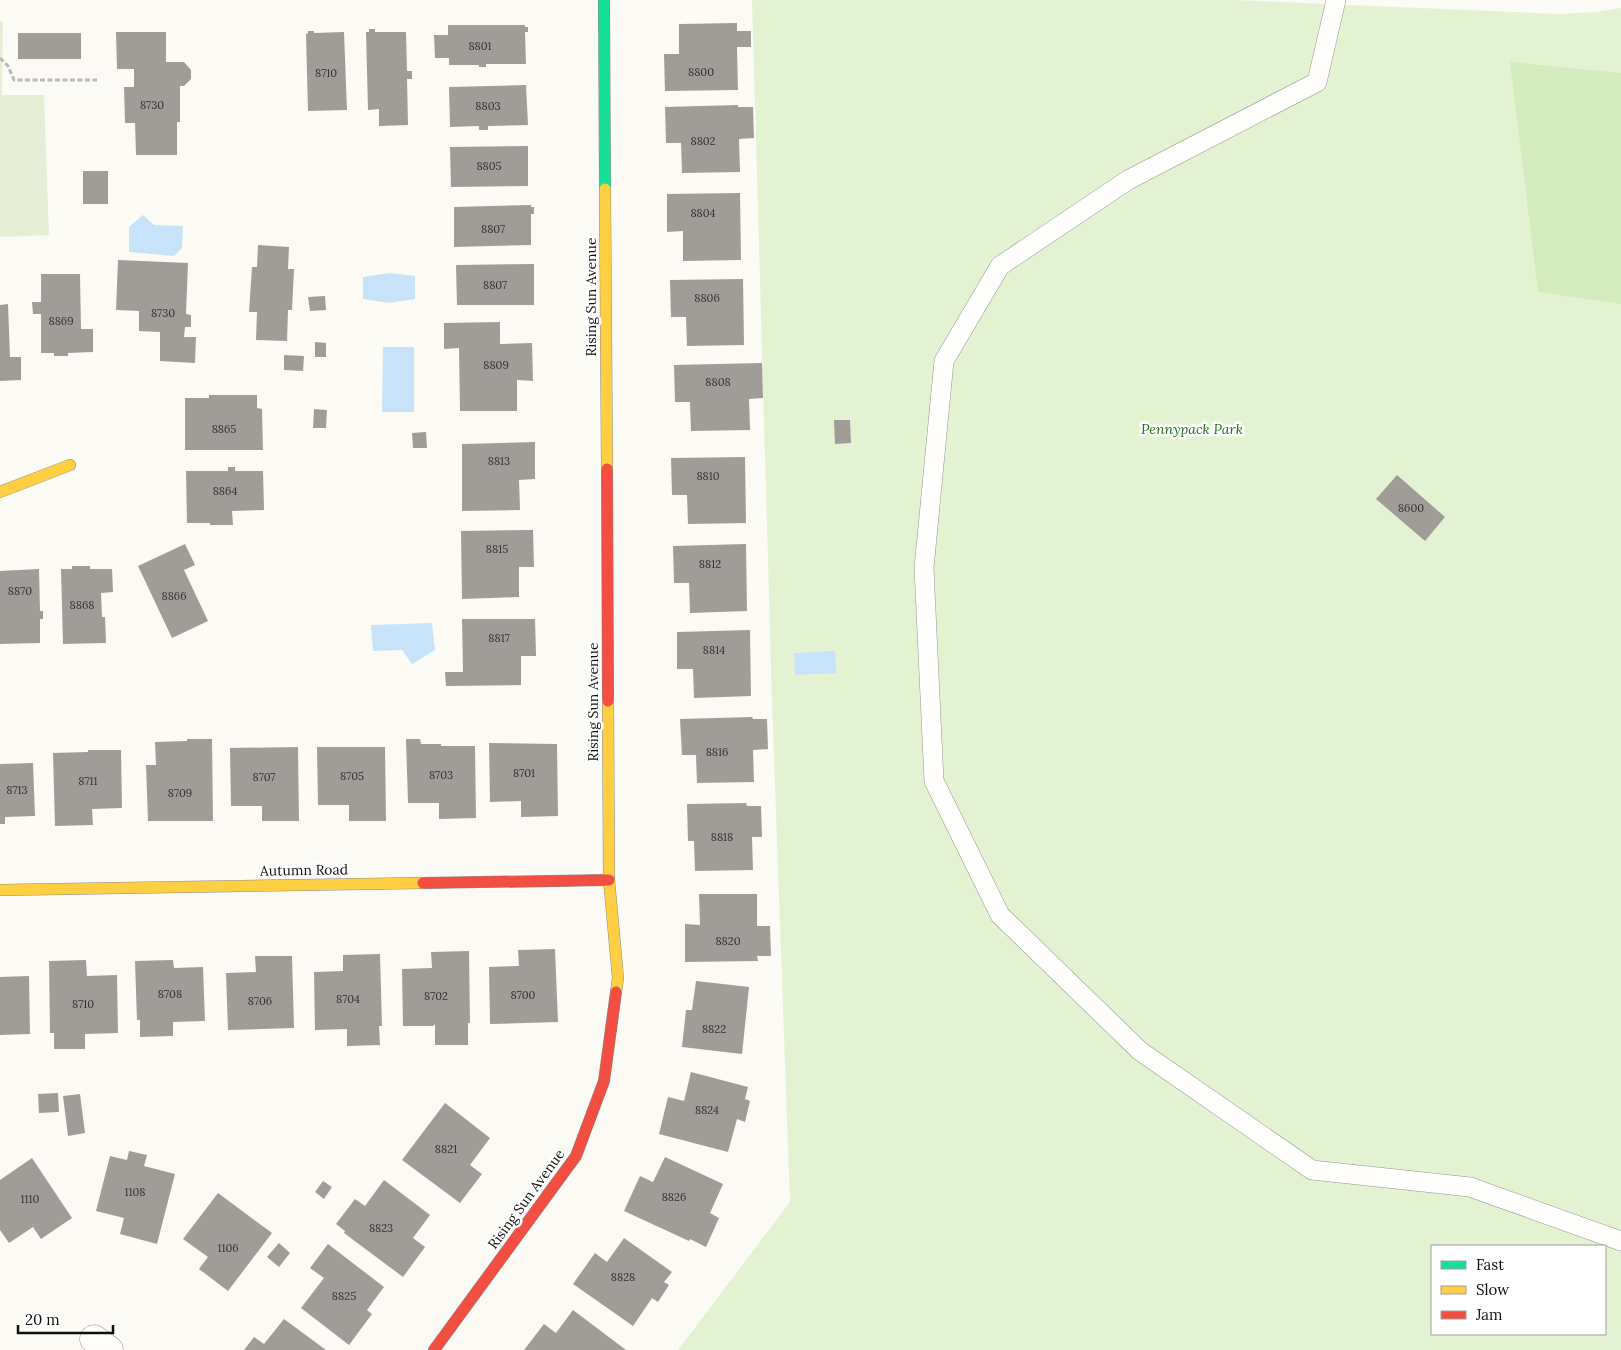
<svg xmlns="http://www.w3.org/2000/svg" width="1621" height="1350" viewBox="0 0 1621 1350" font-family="Lora,serif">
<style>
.green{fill:#e3f3d1;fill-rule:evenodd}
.forest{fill:#d2ecbf}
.cemetery{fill:#e7eed6}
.water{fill:#c6e3fa}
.building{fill:#a09d99}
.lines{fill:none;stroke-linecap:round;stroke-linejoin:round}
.lane-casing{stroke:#969592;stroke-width:20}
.street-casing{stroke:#969592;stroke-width:29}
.fast-casing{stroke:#8c8b89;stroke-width:12}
.slow-casing{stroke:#8c8b89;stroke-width:12}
.jam-casing{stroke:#8c8b89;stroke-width:12}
.path{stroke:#b9b9b8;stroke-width:3;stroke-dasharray:5 2.5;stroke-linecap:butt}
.lane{stroke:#fffefd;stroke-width:19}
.street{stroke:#fffefd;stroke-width:28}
.fast{stroke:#16e098;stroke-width:11}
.slow{stroke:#ffcf43;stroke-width:11}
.jam{stroke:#f24e42;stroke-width:11}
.labels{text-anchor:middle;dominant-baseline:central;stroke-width:5;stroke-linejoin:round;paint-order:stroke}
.number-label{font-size:11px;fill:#333232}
.street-label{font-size:14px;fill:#0f0f0f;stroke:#fff}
.park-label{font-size:14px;font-style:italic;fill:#236e18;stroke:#fff}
</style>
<rect width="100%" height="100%" fill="#fcfaf4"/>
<path class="green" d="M752,0H1236L1558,14L1595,12L1621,8V1350H678L790,1202L772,703ZM1432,1246H1605V1334H1432Z"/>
<path class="forest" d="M1510,62L1621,73V304L1538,292Z"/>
<path class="cemetery" d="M0,21H3L2,95H44L49,235L0,237Z"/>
<path class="water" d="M143,215L154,225L183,226L182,248L174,256L129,252V227Z
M389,273L415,276V299L389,303L363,299V277Z
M383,347H414V412H382Z
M432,623L435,650L412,664L402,650L373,651L371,625Z
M835,651L836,673L795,675L794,653Z"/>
<path class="building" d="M737,23V31H751V47H737L738,90L665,91L664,54H679V24Z
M448,25H525V27H528V32H525L526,64H486V67H479V65H449V58H435L434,35H448Z
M369,29H375V32H406L407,71H412V79H407L408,125L379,126V109L368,110L366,32H369Z
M308,31H314V33L344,32L347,110L308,111L306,34L308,33Z
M116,32H166V62H184L191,70V79L184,86H180V122H177V155H136L135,123H125L124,87H134V69H117Z
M18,33H81V59H18Z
M526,85L528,125L488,126V130H479V126L450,127L449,87Z
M738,105V107H753L754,138L739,139L740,172L682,173L681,143H666L665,107Z
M528,146V186L451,187L450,147Z
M83,171H108V204H83Z
M740,193L741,260L683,261V231L667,232V194Z
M531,205V207H534V214H531V245L454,247V207Z
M258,245L289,247L288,269H294L292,310H288L287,341L256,340L257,312H249L252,267H257Z
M118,260L188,263L186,314L191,315V327H185L184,337H196L195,363L160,361V332L139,331V311L116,310Z
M534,264V305H457L456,265Z
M41,274H80L81,329H93V352L68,353V356H54V353H41V314H33L32,302H41Z
M743,279L744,345L687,346L686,317H671L670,280Z
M325,296L326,310L310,311L308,297Z
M8,304L10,357H21V380L0,381V305Z
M500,322V344L532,343L533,381L517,380V411H460L459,348L444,349V323Z
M315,342L326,343V357H315Z
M284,355L304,356L303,371L284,370Z
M762,363L763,398L749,399L750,430L691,431L690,402H675L674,365Z
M209,395H257V408L262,409L263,450H185V398H209Z
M314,409L327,410L326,428H313Z
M834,420H850L851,443L835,444Z
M426,432L427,448H413L412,433Z
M535,442V479L519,480L520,510L462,511V444Z
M745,457L746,523L688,524L687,495H672L671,458Z
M228,467H235V471H263L264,510L232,511L233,525H210V523H187L186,471H228Z
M1397,475L1445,517L1425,541L1376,499Z
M533,530L534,567H519V597L462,599L461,531Z
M185,544L195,565L184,570L208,621L172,638L138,566Z
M746,544L747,611L690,613L689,583H674L673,546Z
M72,566H90V569H112L113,592L101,593L102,617H105L106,643L63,644L61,569H72Z
M39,569L40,611H43V619H40V643L0,644V571Z
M462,619H535L536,656H521V685L446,686L445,672H463Z
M750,630L751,696L694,698L693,669H677V632Z
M752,717L753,719H767L768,749L753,750L754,782L697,783L696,755H682L680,719Z
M187,739H212L213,821H148L146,765H156L155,742L187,741Z
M406,739H420L421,744H441V746H475L476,818L439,819V803H408Z
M489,743L557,744L558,816L521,817V801L490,802Z
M298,747L299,821H262V806H231L230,748Z
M317,747H385L386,821H349V805H318Z
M88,750H121L122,808L92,809L93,825L55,826L53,753L88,752Z
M33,763L35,816L5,817V824H0V764Z
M746,803L747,806H761L762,837H752L753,870L695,871L694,841H688L687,804Z
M699,894H757V926H770L771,956H757L758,961L685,962V924L700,925Z
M555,949L558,1022L490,1024L489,967L519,966L518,950Z
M469,951L470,1023H468V1045H435V1024L433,1026H403L402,969L432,968L431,952Z
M380,954L382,1026H379L380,1045L347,1046V1029L315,1030L314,972L343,971V955Z
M255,956H292L294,1028L228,1030L226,973L256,972Z
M86,960L87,976L117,975L118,1033L85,1034V1049H54V1033H50L49,961Z
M173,960L174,968L203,967L205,1021L173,1022V1036L140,1037V1020H137L135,961Z
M29,976L30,1034L0,1035V977Z
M696,981L749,987L742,1054L682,1047L686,1010H692Z
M691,1072L748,1087L745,1099L750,1101L745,1122L737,1119L728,1152L659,1134L668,1097L684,1101Z
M58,1093L59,1112L39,1113L38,1094Z
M80,1094L85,1133L68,1136L63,1096Z
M445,1103L490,1138L470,1165L482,1174L460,1203L402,1160Z
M129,1151L147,1155L144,1166L175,1174L157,1244L120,1234L124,1218L96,1211L110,1156L127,1160Z
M665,1157L723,1184L710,1213L719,1218L706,1247L690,1239L689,1241L624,1211L640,1176L653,1182Z
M32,1158L72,1218L41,1239L33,1227L9,1243L0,1230V1180Z
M384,1180L430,1215L413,1238L425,1247L403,1277L344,1233L345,1231L336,1224L355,1199L365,1206Z
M323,1181L332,1187L324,1199L315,1192Z
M218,1193L272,1233L228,1291L199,1269L208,1257L183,1239Z
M624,1238L672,1272L664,1282L669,1285L658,1302L652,1298L633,1326L573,1284L595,1253L607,1262Z
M279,1243L290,1253L279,1267L267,1257Z
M328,1244L384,1287L367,1310L372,1314L349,1345L301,1308L324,1278L310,1268Z
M573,1310L626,1350H524L544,1324L556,1333Z
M284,1319L326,1350H244L254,1337L264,1344Z"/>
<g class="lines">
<defs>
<path id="lane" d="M1336,0L1317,82L1128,180L1000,266L944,361L924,568L934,781L1000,915L1140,1051L1312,1170L1470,1187L1621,1241"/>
<path id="street" d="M94,1339L109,1350"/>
<path id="fast" d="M604,0L605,189"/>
<path id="slow" d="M605,189L607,469
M0,492L70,465
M608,701L609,880L618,978L616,992
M0,890L423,883"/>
<path id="jam" d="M607,469L608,701
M423,883L609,880
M434,1350L576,1156L604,1081L616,992"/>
</defs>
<use href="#lane" class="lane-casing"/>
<use href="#street" class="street-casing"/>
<use href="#fast" class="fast-casing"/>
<use href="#slow" class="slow-casing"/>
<use href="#jam" class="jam-casing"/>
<path class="path" d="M0,58L8,66L14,80H97"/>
<use href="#lane" class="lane"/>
<use href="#street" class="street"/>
<use href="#fast" class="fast"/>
<use href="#slow" class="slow"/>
<use href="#jam" class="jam"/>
</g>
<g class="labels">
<g class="number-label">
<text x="480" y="46">8801</text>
<text x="701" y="72">8800</text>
<text x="326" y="73">8710</text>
<text x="152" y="105">8730</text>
<text x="488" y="106">8803</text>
<text x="703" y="141">8802</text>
<text x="489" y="166">8805</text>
<text x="703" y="213">8804</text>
<text x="493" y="229">8807</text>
<text x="495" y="285">8807</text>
<text x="707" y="298">8806</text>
<text x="163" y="313">8730</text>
<text x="61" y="321">8869</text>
<text x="496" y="365">8809</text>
<text x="718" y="382">8808</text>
<text x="224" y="429">8865</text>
<text x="499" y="461">8813</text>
<text x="708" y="476">8810</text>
<text x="225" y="491">8864</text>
<text x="1411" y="508">8600</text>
<text x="497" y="549">8815</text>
<text x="710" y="564">8812</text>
<text x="20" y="591">8870</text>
<text x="174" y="596">8866</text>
<text x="82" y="605">8868</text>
<text x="499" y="638">8817</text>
<text x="714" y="650">8814</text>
<text x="717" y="752">8816</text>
<text x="524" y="773">8701</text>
<text x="441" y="775">8703</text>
<text x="352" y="776">8705</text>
<text x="264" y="777">8707</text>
<text x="88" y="781">8711</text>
<text x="17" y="790">8713</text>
<text x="180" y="793">8709</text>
<text x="722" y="837">8818</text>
<text x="728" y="941">8820</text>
<text x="170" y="994">8708</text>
<text x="523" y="995">8700</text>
<text x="436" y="996">8702</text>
<text x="348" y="999">8704</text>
<text x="260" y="1001">8706</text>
<text x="83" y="1004">8710</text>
<text x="714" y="1029">8822</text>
<text x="707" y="1110">8824</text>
<text x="446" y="1149">8821</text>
<text x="135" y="1192">1108</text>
<text x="674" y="1197">8826</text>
<text x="30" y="1199">1110</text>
<text x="381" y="1228">8823</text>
<text x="228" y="1248">1106</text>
<text x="623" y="1277">8828</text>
<text x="344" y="1296">8825</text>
</g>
<g class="street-label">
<text transform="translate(591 297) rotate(-90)">Rising Sun Avenue</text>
<text transform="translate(593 702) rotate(-90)">Rising Sun Avenue</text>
<text transform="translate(304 870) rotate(-1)">Autumn Road</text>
<text transform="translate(526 1199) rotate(-54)">Rising Sun Avenue</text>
</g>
<g class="park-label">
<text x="1192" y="429">Pennypack Park</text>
</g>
</g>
<rect x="1431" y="1245" width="175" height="90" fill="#ffffff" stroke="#9f9f9f"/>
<rect x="1441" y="1261" width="25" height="8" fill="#16e098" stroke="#9f9f9f"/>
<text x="1476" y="1270" font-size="15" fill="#0f0f0f">Fast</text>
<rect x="1441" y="1286" width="25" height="8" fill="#ffcf43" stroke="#9f9f9f"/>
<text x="1476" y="1295" font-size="15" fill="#0f0f0f">Slow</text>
<rect x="1441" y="1311" width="25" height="8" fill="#f24e42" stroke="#9f9f9f"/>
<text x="1476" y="1320" font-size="15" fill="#0f0f0f">Jam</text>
<path d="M18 1325v8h95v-8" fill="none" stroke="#0f0f0f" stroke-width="2.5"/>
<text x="25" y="1325" font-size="15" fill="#0f0f0f" stroke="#ffffff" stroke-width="4" paint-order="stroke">20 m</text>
</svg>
